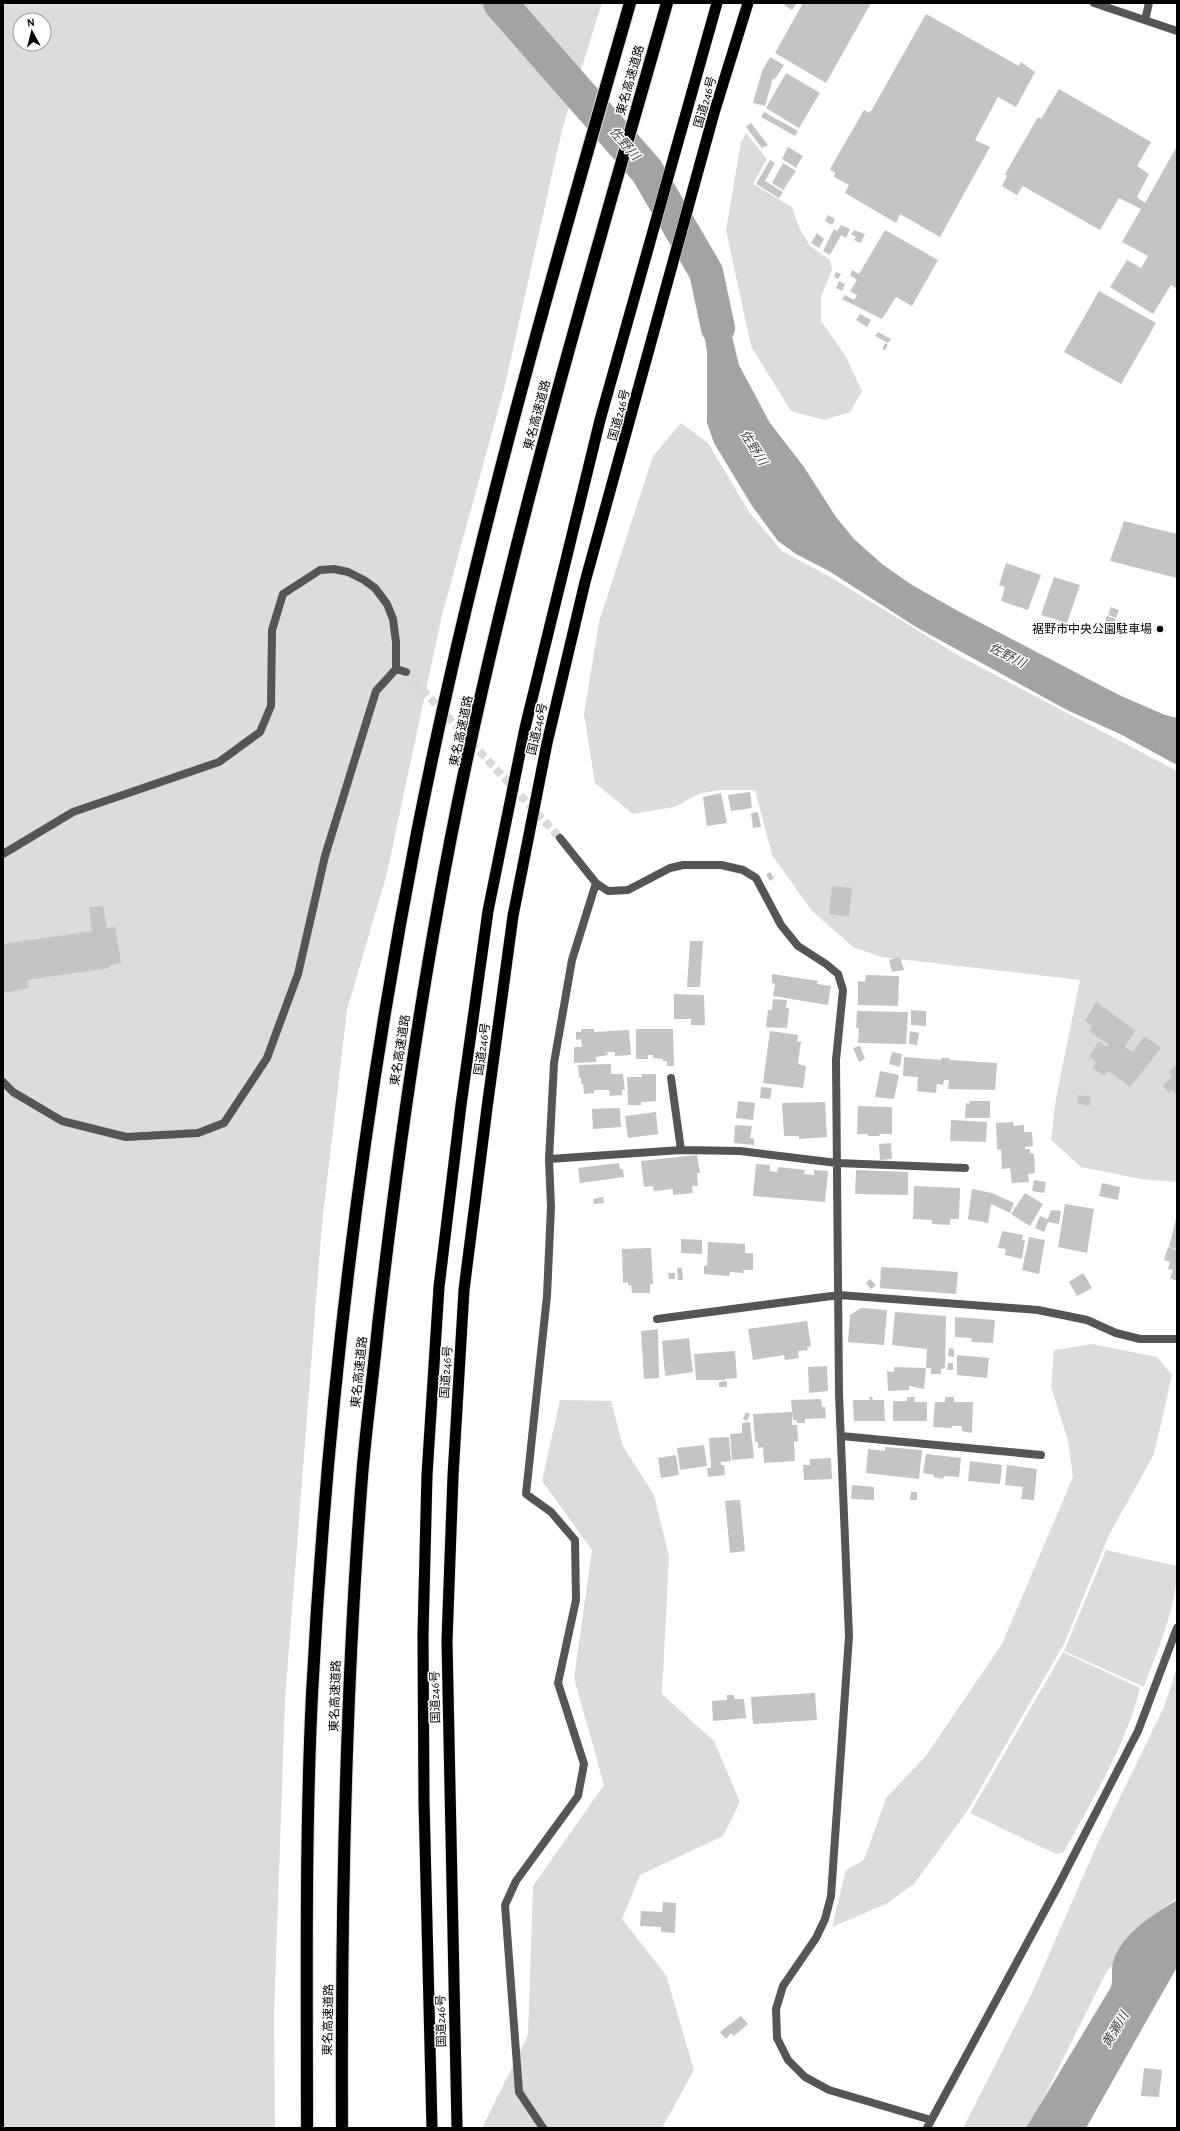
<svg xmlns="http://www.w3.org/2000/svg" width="1180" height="2131" viewBox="0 0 1180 2131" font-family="'Alegreya Sans','Noto Sans JP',sans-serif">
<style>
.green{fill:#dcdcdc;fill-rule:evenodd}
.water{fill:#a3a3a3}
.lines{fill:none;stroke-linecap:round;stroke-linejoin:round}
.river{stroke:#a3a3a3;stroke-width:34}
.building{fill:#c4c4c4}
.minor-tunnel{stroke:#d9d9d9;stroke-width:8;stroke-dasharray:8 4;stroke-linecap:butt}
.trunk-casing{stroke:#dbdbdb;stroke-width:12}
.motorway-casing{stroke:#dbdbdb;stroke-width:14}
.minor{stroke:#555;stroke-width:8}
.trunk{stroke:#000;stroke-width:11}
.motorway{stroke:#000;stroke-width:12}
.poi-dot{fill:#000;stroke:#fff;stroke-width:1.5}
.labels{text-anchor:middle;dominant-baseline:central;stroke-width:3;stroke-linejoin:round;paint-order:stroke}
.street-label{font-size:12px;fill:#000;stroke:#fff}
.poi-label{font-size:12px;fill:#000;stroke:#fff;text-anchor:end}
.water-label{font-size:13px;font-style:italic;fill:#444;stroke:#fff}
</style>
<rect width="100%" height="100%" fill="#fff"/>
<path class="green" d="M3,3H602L562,130L505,385L442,615L387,873L347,1010L322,1224L285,1700L274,2017L275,2128H3ZM20,20H44V44H20Z
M746,133L767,159L753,184L792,207L799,227L810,246L830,260L832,270L821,297V321L845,355L862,391L850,412L824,420L791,411L751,346L726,230L741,142Z
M681,423L708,443L750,513L782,551L832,578L961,657L1177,771V1182L1141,1179L1081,1167L1051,1140L1056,1098L1080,980L881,957L853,947L812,911L772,855L755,790H722L701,793L674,807L633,814L595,783L584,714L599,622L653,456Z
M1092,1344L1157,1357L1172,1375L1154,1454L1109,1535L1064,1644L968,1810L914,1884L886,1904L832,1927L846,1870L864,1860L886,1798L925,1757L1002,1644L1073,1477L1068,1440L1051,1387L1054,1350Z
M560,1400L611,1401L623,1446L654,1495L669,1556L662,1694L714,1741L740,1802L723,1836L640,1875L622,1919L666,1975L694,2070L662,2128H482L528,2035L533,1886L604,1785L574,1678L592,1550L542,1481Z
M1106,1550L1177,1566C1177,1608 1158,1648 1144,1687L1064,1651Z
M1063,1652L1140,1688C1126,1746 1092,1799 1064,1852L1056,1854L970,1813Z
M1177,1667V1898L1163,1908L1107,1971L1036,2113L1026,2128H963L1032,1993L1101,1836L1164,1707Z"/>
<path class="water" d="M718,280L739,365L770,423L804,467L836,517L854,539L882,564L912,585L958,611L1119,695L1165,715L1177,718V765L1120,734L1067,710L916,627L829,571L796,554L778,541L752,506L714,443L707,423V352L702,321L705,312L701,285Z
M1177,1900V1967L1086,2128H1026L1111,1987C1113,1980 1111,1970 1113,1962C1122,1933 1153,1915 1177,1900Z"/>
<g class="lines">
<path class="river" d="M500,3L647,171L706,272L718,328"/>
</g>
<path class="building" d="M786,3H797L792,10L784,5Z
M803,3H871L826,83L775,53Z
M926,14L1019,66L1021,62L1035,72L1016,107L998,97L975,140L990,147L940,237L900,214L896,223L845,193L849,185L834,177L835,173L830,169L864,110L870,113Z
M770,57L784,65L775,79L773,78L765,106L753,103L762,71Z
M786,73L820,93L799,128L766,108Z
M1059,89L1151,142L1137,166L1149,174L1137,197L1145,203L1177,146V285L1175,288L1171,285L1153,314L1110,287L1127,260L1141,268L1148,256L1122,242L1141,209L1119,198L1100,230L1023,186L1017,195L1002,186L1007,176L1005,174L1038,117L1041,119Z
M764,112L798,131L795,136L761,117Z
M751,123L768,145L762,148L746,127Z
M788,147L803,156L796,168L782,159Z
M770,160L775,163L765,181L783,192L779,198L756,184Z
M783,163L796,171L783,190L772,183Z
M828,215L835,219L832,225L825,221Z
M841,225L850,229L846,238L841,235L830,255L823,251L834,229L837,231Z
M854,230L865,234L861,243L854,240L856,237L851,234Z
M885,230L938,260L912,306L896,297L882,319L842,299L845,295L854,300L857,295L850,291L857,280L850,275L852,270L859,274Z
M817,233L824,239L819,248L811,243Z
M836,272L841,274L838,279L834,277Z
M839,281L845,284L842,291L836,288Z
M1099,291L1156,323L1121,384L1064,352Z
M860,314L871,320L867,327L856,320Z
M878,332L891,339L888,343L875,336Z
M885,343L888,345L885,350L882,349Z
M1124,521L1177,534V578L1110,561Z
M1006,563L1041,575L1028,610L1001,601L1005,587L999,585Z
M1054,577L1080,585L1067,623L1041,615Z
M1111,607L1119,610L1116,618L1108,615Z
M1107,616L1116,619L1109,635L1101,632Z
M750,792L752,808L731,811L728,795Z
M721,793L727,823L707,826L703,797Z
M758,812L761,827L753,828L751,813Z
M770,872L774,878L770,881L766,875Z
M832,886L852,888L849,917L829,914Z
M103,906L107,928L115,927L121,963L109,966V968L27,980L29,988L3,993V944L92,931L89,907Z
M690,941H703L700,987H687Z
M900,957L904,970L892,972L889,960Z
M772,974L818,981L817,984L831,986L828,1005L773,996L775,984L772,983Z
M866,975L899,976L898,1006L858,1005V981L865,982Z
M674,994L704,995L705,1025H691V1019H674Z
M773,999L787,1000L786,1008H789L787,1028L766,1027L768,1010H772Z
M1096,1002L1135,1030L1125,1047L1133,1052L1144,1036L1161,1048L1130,1087L1108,1071L1104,1076L1093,1068L1096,1062L1089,1056L1099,1041L1107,1047L1109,1045L1089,1031L1092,1026L1085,1021Z
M911,1010L926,1011V1026L911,1025Z
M857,1011L908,1012L906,1044L858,1043L859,1028H856Z
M581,1029H594V1032L629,1030L631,1055L615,1056V1052H607L608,1055L596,1057V1062L574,1063V1047H582L581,1039L576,1040V1032H581Z
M636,1029H673L674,1066H667V1061H663V1059L653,1058V1055H648V1059H636Z
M770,1031L798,1035L797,1042L801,1041L798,1064L806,1066L803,1088L763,1083Z
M910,1031L919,1033L917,1045L909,1044Z
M860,1046L865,1059L859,1062L853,1048Z
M892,1052L902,1054L900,1067L889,1064Z
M904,1057L941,1060V1058H949L950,1060L997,1063L995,1090L948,1089L949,1080H944L943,1085L937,1084L936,1093L917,1091L918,1077L903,1076Z
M611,1064V1074H623L625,1090H622V1095L610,1096L609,1090H594V1093L584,1094L583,1084H581V1078H579L578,1065Z
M1177,1064V1096L1172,1090L1169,1093L1163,1086L1172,1076L1169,1072Z
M880,1071L899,1075L894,1099L875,1097Z
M641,1074H656V1101L641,1102V1105H628L627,1077H642Z
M761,1087L772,1088L770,1099L760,1098Z
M1079,1095L1091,1097L1089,1106L1077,1103Z
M738,1101L755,1103L753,1120L736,1118Z
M969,1101H990V1118H965L966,1103L970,1104Z
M825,1102L827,1137L799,1139V1136H784L782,1103Z
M858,1106L892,1107V1134H879L880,1136H868V1134H857Z
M620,1108L621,1127L593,1129L592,1109Z
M656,1112L658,1134L628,1138L625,1116Z
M951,1120L987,1122L986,1142L950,1141Z
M1013,1122L1014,1126L1024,1125V1132H1032L1033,1146L1025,1147V1149H1030V1153L1034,1154L1035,1173L1028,1174L1029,1182L1012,1183L1010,1168L1002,1169L1001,1149L997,1150L996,1123Z
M735,1125L752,1126L750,1138L754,1139V1145L734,1143Z
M891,1143L892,1159L880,1160L879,1144Z
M697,1155L700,1173H697L698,1186H692L693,1193L673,1195V1189L654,1191L653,1186L644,1187L641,1161Z
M619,1163L620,1169H623L624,1177L580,1183L578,1168Z
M756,1164L770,1165V1171L777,1172L778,1167L805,1170L804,1174L814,1175V1170L828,1171L825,1202L753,1196Z
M856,1170L908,1172V1195L855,1194Z
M1034,1180L1046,1182L1044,1193L1032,1191Z
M1102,1183L1120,1187L1118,1200L1099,1196Z
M914,1186L960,1188L959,1219H950V1225L932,1224V1220L913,1219Z
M972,1189L992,1193L1014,1203L1010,1213L991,1204L988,1223L968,1219Z
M1025,1193L1043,1204L1030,1226L1011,1214Z
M603,1197L604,1203L594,1204L593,1199Z
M1065,1204L1094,1209L1087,1253L1058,1247Z
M1051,1210L1061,1211L1059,1224L1048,1222L1044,1232L1035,1228L1040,1216L1048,1219Z
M1176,1219H1177V1249L1169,1247Z
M1002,1231L1023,1235L1022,1240H1025L1022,1259L1005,1255L1006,1249L998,1248Z
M1029,1237L1045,1240L1039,1274L1022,1270Z
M681,1239L702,1240V1254L681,1253Z
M708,1242L745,1244V1253H753V1270H743L744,1273L730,1272L729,1276L704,1274V1266H707Z
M1168,1247L1177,1250V1281L1170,1278L1173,1270L1168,1269L1170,1262L1164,1260Z
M651,1248L653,1284H650V1293H632L631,1285H628V1282L623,1283L622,1249Z
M881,1267L958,1272L956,1294L880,1288Z
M677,1268H682L683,1280H678Z
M668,1273H675V1279H669Z
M1083,1273L1092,1288L1077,1296L1069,1282Z
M870,1279L876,1285L871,1289L866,1283Z
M861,1308L887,1310L884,1345L848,1342L850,1315Z
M895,1312L946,1316L945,1368L941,1369V1374H931V1368H926L927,1349L892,1345Z
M955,1317L995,1320L993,1343L971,1342L972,1338L955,1337Z
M807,1321L811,1346L807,1347L808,1350L798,1351L799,1358L785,1360L784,1355L753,1360L748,1329Z
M658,1329L659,1378L644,1379L641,1331Z
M689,1338L693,1372L665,1376L662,1341Z
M949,1348L954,1349V1357L948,1356Z
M735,1351L737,1378L725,1379V1380H696L694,1354Z
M957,1355L989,1358L987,1378L957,1375Z
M948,1363H953V1370H947Z
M827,1366L828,1391L809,1393L808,1367Z
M894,1367L926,1368L924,1389L909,1386V1390L888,1391L887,1371L894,1372Z
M727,1381V1387H719V1382Z
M869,1397H872L873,1400H884L885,1421H854L853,1400H870Z
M907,1397H915L914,1402H927V1421H893V1401H907Z
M945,1397H954V1402H973L972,1433L962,1431V1426H952V1428L933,1427L935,1402H945Z
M821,1399L822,1407H825L826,1418L805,1419V1423H797L796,1420H793L791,1400Z
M746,1412L750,1414L747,1421L743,1419Z
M792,1412V1425H797L798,1441L794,1442L795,1461L764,1463L763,1447L758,1448V1442H755L753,1414Z
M750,1422L754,1458L732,1460L730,1434L742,1433V1423Z
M729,1437L731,1461L721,1462V1465H724L725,1475L708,1477L707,1468H711L709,1438Z
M704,1445L707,1466L680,1470L677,1448Z
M885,1447L922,1450L919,1479L866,1473L868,1449L885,1451Z
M926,1454L961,1458L959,1477L944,1476L943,1479L934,1477V1475L923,1473Z
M676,1455L679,1475L661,1478L658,1458Z
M831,1458L832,1479L804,1480L803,1465H810V1459Z
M970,1461L1002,1465L1000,1484L968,1481Z
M1007,1465L1037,1469L1034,1500L1021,1499L1023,1487L1005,1485Z
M852,1485L874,1487V1500L851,1499Z
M911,1492H917V1500H910Z
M740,1500L745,1551L730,1553L725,1501Z
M815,1693L817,1720L753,1724L751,1697Z
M727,1695H734V1699H744L746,1718L713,1721L712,1701L727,1700Z
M663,1902L676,1903L675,1933L661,1932V1927L640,1926L641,1911L662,1912Z
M741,2016L748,2024L734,2036L731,2033L726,2039L720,2032Z
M1144,2068L1162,2070L1159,2097L1141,2096Z"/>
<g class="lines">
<path class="minor-tunnel" d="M406,672L560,838"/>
<defs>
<path id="trunk" d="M432,2128L424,1801L423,1635L427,1475L439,1287L461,1105L488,911L525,728L600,420L717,3
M457,2128L447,1641L453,1476L464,1290L487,1108L513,916L547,743L585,582L714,113L748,3"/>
<path id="motorway" d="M307,2128C307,1984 305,1838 312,1694C327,1405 362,1117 417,833C472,552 551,278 630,3
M342,2128C341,1911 345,1693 362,1477C366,1427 373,1377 378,1326C394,1186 413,1046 438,907C492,601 582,302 667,3"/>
</defs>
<use href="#trunk" class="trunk-casing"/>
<use href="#motorway" class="motorway-casing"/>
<path class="minor" d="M1094,3L1177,31
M1145,20L1149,3
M396,669L406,672
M560,838L596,883L608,891L628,890L670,868L683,865H721L743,870L756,878L781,925L798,946L826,964L838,974L843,990L836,1060L839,1394L849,1636L831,1896L825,1919L816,1938L783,1986L776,2009L777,2038L788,2060L805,2077L829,2090L931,2120
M3,854L73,812L219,762L260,732L271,706L272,630L283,594L320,570L334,569L348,572L364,580L375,588L387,604L393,619L396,642V669L376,691L325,856L298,974L278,1028L267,1058L224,1123L198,1133L126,1137L62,1121L13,1092L3,1082
M671,1078L681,1150
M549,1159L681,1150L740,1151L837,1163L965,1168
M657,1319L839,1295L1038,1310L1087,1320L1116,1333L1140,1339H1177
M841,1436L1041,1455
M543,2128L519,2092L505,1905L516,1881L578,1796L584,1764L558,1683L576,1600L575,1540L551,1512L526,1494L547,1296L551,1207L549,1159L554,1063L572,960L596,883
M927,2128L1057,1888L1138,1731L1177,1628"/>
<use href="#trunk" class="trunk"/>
<use href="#motorway" class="motorway"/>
</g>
<circle class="poi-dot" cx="1160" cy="629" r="4"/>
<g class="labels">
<g class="street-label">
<text transform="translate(630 80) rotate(-74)">東名高速道路</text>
<text transform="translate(705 102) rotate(-74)">国道246号</text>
<text transform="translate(537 415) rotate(-75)">東名高速道路</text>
<text transform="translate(619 415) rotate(-75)">国道246号</text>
<text transform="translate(537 729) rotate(-77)">国道246号</text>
<text transform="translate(461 731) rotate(-78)">東名高速道路</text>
<text transform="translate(482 1049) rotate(-82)">国道246号</text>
<text transform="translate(400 1050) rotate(-81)">東名高速道路</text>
<text transform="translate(359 1372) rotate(-84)">東名高速道路</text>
<text transform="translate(446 1372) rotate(-86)">国道246号</text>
<text transform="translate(335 1696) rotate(-88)">東名高速道路</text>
<text transform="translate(435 1697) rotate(-91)">国道246号</text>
<text transform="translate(328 2020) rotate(-89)">東名高速道路</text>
<text transform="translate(441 2021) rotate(-91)">国道246号</text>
</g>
<g class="poi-label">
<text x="1152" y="629">裾野市中央公園駐車場</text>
</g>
<g class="water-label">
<text transform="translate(624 144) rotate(49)">佐野川</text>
<text transform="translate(753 448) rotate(58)">佐野川</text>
<text transform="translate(1007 656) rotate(27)">佐野川</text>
<text transform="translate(1116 2030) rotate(-59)">黄瀬川</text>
</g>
</g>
<rect width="1180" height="2131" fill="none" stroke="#000000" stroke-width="8"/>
<g transform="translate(32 32) rotate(353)"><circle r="19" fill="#ffffff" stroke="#999999"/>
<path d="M0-3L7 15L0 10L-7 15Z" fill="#000000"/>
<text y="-6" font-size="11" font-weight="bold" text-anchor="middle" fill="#000000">N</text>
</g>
</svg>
